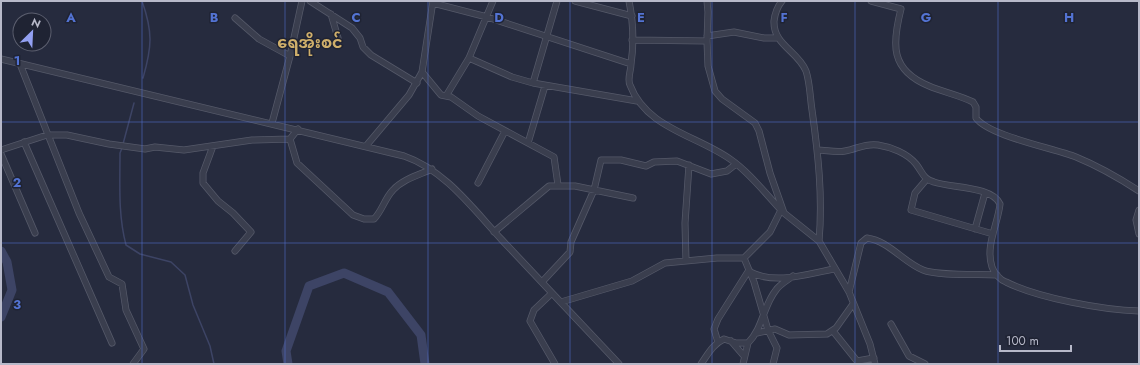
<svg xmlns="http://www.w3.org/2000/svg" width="1140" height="365" viewBox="0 0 1140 365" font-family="Jost,'Noto Sans Myanmar',sans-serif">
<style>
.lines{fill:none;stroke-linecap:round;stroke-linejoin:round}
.stream{stroke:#3d4465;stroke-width:1.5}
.river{stroke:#3d4465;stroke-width:9}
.minor-casing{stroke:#555969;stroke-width:7}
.minor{stroke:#3a3e4e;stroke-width:5.5}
.grid{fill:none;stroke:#5373d3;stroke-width:1;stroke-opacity:0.55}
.labels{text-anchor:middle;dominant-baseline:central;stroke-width:3;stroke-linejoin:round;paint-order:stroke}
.quarter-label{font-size:16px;font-weight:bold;fill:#cfaf6b;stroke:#1f2333}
.grid-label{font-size:13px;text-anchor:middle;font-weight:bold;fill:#5373d3;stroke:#1f2333;stroke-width:3;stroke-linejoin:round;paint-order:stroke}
</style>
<rect width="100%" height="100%" fill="#262b3e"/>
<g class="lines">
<path class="stream" d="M142,1C153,32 152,47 143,78
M123,144L134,103
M122,148L120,153C120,184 118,215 126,245L140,254L171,262L185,275L193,305L210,346L214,364"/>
<path class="river" d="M1,251L7,262L12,290L1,317
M288,364L286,351L309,286L344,273L388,292L421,335L425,364"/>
<defs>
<path id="minor" d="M310,1L352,28L360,38L363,47L371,55L417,83
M575,1L632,16
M629,1C633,21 634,44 631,64C631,71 627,79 630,85C646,128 696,135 730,159C749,172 765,193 781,210
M707,1L708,12L707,41L708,66L715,91L722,99L755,123L759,131L770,173L784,213L819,241L849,292L870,344L875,364
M782,1C777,7 775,13 774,21C773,45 798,51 806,71C810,83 810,97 812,110C818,153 823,197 819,241
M871,1L901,9C892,44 890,70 929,86C943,92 959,95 973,102L976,107V118C989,136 1053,148 1076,157C1098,166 1119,178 1139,191
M433,3L487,17L631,64
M331,14L338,38
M235,18L259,39L290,56
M707,36L734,32L764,38H777
M632,40L707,41
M469,58L512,77L533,83L637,101
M1,59L404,156C445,170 473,209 502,240C541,281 580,323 619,364
M20,64L79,213L109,277L122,284L126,310L144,349L133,364
M422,72L441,95L451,97L478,116L554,157L558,185
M533,83L557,1
M446,96L469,58L493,1
M272,123L290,56L302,1
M290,139L297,163L353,215L364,219H374C382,211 385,198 393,190C403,179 419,175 432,169
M24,142L112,343
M528,143L545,86
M213,146L203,173V183L218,201L233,213L251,232L235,251
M366,146L409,95L422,72L433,1
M1,150L47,135H67L109,144L145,149L155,147L184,150L252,140L290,139L298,129
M817,150C826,150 836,153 845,151C857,149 865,143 878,145C891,147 907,153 916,164C923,173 923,179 934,182C951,188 992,186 1000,204C998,224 985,246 992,267C994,273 1000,280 1006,282C1038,298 1103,310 1139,311
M1,154L35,233
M926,180L915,193L911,210L993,234
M478,183L505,131
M1139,210L1136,220L1139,234
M975,229L985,193
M494,232L549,186H575L633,198
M744,258L754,282L768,330L777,348L773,364
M686,261L685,223L689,165
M750,272C776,285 807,274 834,269
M542,282L570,252L571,242L594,190L601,160H621L646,166L654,162L677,161L711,174L727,171L736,164
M849,292L861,243L867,238C889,241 903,262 923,270C937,276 980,274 997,275
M552,293L534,310L530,321L555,364
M561,302L632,281L665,263L717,258H744L770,232L781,210
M891,324L909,356L925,364
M833,331L857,361L874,358
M757,333L775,329L789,335L827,334L836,328L853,304
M731,341L744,356
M718,342L714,329L718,319L749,270
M701,364C708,354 713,344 724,339L736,343H748C763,328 763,306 776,290C780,284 788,280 793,276
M743,364L748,343"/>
</defs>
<use href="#minor" class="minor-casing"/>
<use href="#minor" class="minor"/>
</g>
<path class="grid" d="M142,1V364M285,1V364M428,1V364M570,1V364M712,1V364M855,1V364M998,1V364M1,122H1139M1,243H1139"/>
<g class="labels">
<g class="quarter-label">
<text x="310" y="42">ရေအိုးစင်</text>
</g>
</g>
<g class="grid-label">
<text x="71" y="22">A</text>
<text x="214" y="22">B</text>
<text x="356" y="22">C</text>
<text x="499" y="22">D</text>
<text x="641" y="22">E</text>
<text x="784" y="22">F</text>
<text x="926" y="22">G</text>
<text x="1069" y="22">H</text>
<text x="17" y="65">1</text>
<text x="17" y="187">2</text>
<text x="17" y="309">3</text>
</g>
<rect width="1140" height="365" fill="none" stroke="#b7b9c9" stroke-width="4"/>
<g transform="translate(32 32) rotate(24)"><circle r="19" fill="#1f2333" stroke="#5c5f6f"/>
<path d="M0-3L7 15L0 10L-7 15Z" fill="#93a0f2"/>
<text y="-6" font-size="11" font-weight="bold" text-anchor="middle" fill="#b7b9c9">N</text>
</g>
<path d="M1000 345v6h71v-6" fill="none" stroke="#b7b9c9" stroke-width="2"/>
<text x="1006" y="345" font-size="12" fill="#b7b9c9" stroke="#1f2333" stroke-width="3" paint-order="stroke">100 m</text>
</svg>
